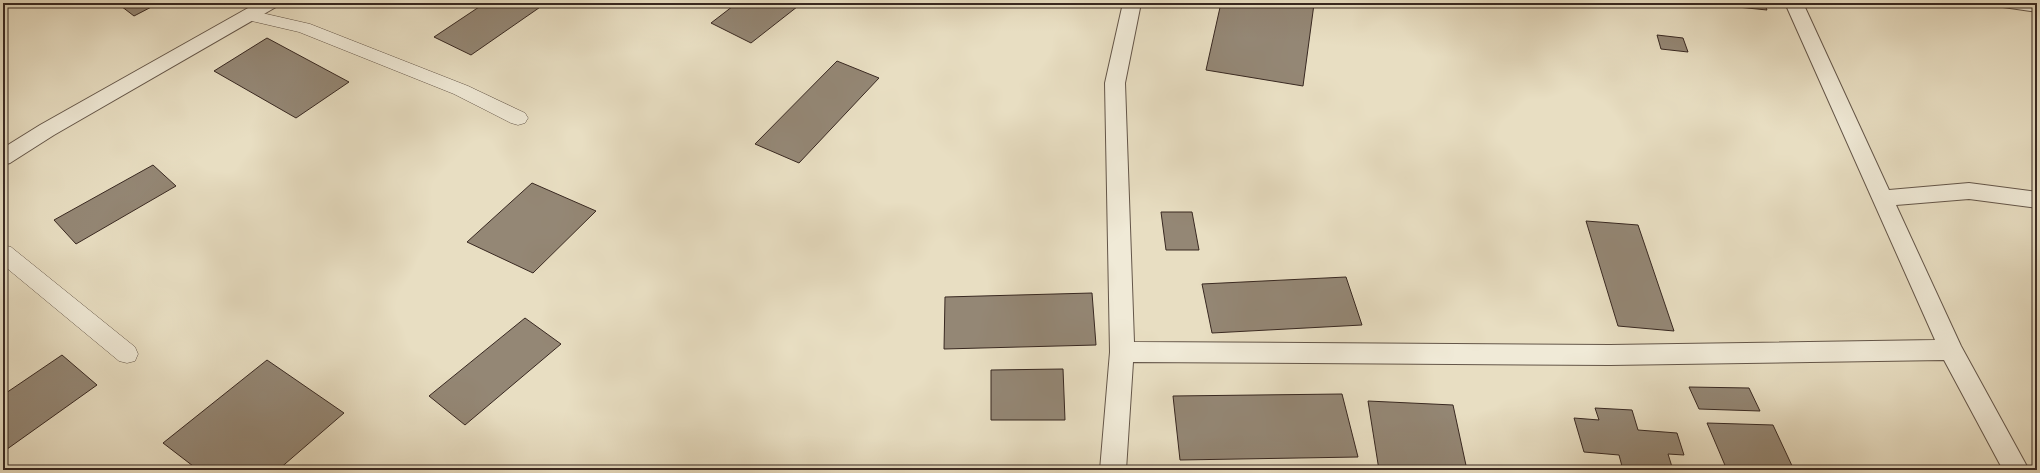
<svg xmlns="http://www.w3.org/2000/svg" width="2040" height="473" viewBox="0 0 2040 473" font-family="'Gentium Book Plus',serif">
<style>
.building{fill:#948775;stroke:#382821}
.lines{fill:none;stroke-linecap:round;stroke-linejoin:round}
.lane-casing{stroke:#645649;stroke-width:1}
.street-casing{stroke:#645649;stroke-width:2}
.lane{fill:#f0ead7;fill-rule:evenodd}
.street{fill:#f0ead7;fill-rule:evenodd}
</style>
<rect width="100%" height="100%" fill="#e8dec2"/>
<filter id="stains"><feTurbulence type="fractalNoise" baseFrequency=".005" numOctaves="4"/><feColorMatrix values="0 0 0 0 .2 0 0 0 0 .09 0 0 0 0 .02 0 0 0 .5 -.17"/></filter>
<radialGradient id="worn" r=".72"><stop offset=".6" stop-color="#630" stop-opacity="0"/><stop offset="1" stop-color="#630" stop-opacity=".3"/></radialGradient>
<path class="building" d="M117,3H159L134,16Z
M485,3H546L471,55L434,37Z
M737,3H802L751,43L711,23Z
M1221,3L1314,4L1303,86L1206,70Z
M1698,3H1764L1767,10Z
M1657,35L1683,38L1688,52L1661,49Z
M267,38L349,82L296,118L214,71Z
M837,61L879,78L799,163L755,144Z
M153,165L176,186L76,244L54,220Z
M532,183L596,211L533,273L467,242Z
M1161,212H1192L1199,250H1166Z
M1586,221L1638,225L1674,331L1618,326Z
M1346,277L1362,325L1212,333L1202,284Z
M1092,293L1096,345L944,349L945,297Z
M525,318L561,344L465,425L429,396Z
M62,355L97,385L3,452V395Z
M267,360L344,413L278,470H189L193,466L163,443Z
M1063,369L1065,420H991V370Z
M1689,387L1749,388L1760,411L1699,409Z
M1342,394L1358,457L1180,460L1173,396Z
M1368,401L1453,405L1467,470H1379Z
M1595,408L1632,410L1638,430L1677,433L1684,455L1668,454L1673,470H1623L1619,455L1584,452L1574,418L1599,420Z
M1707,423L1773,425L1794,470H1727Z"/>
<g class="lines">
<defs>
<path id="lane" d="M249,10L310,24L468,86L525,113L528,118L525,123L518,125L511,123L454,94L299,32L243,19L240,15L243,11Z
M3,245L11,247L135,347L138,354L135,361L127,363L119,361L3,265Z"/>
<path id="street" d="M257,3H279L276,7L54,135L10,163L3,165V148L40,125Z
M1123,3H1141L1125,83L1134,342L1610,345L1935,340L1785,3H1803L1889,190L1969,183L2037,192V208L1969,199L1896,205L1961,346L2029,470H2003L1944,360L1610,365L1133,362L1126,470H1100L1110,352L1105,83Z
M2000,3H2037V12L2003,7Z"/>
</defs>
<use href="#lane" class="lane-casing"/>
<use href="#street" class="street-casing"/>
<use href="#lane" class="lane"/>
<use href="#street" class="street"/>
</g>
<rect width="2040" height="473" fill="none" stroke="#e8dec2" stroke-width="16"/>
<rect x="4" y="4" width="2032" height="465" fill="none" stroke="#382821" stroke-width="2"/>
<rect x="8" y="8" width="2024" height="457" fill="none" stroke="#382821"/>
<rect width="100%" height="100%" filter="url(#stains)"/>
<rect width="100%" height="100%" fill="url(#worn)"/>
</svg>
